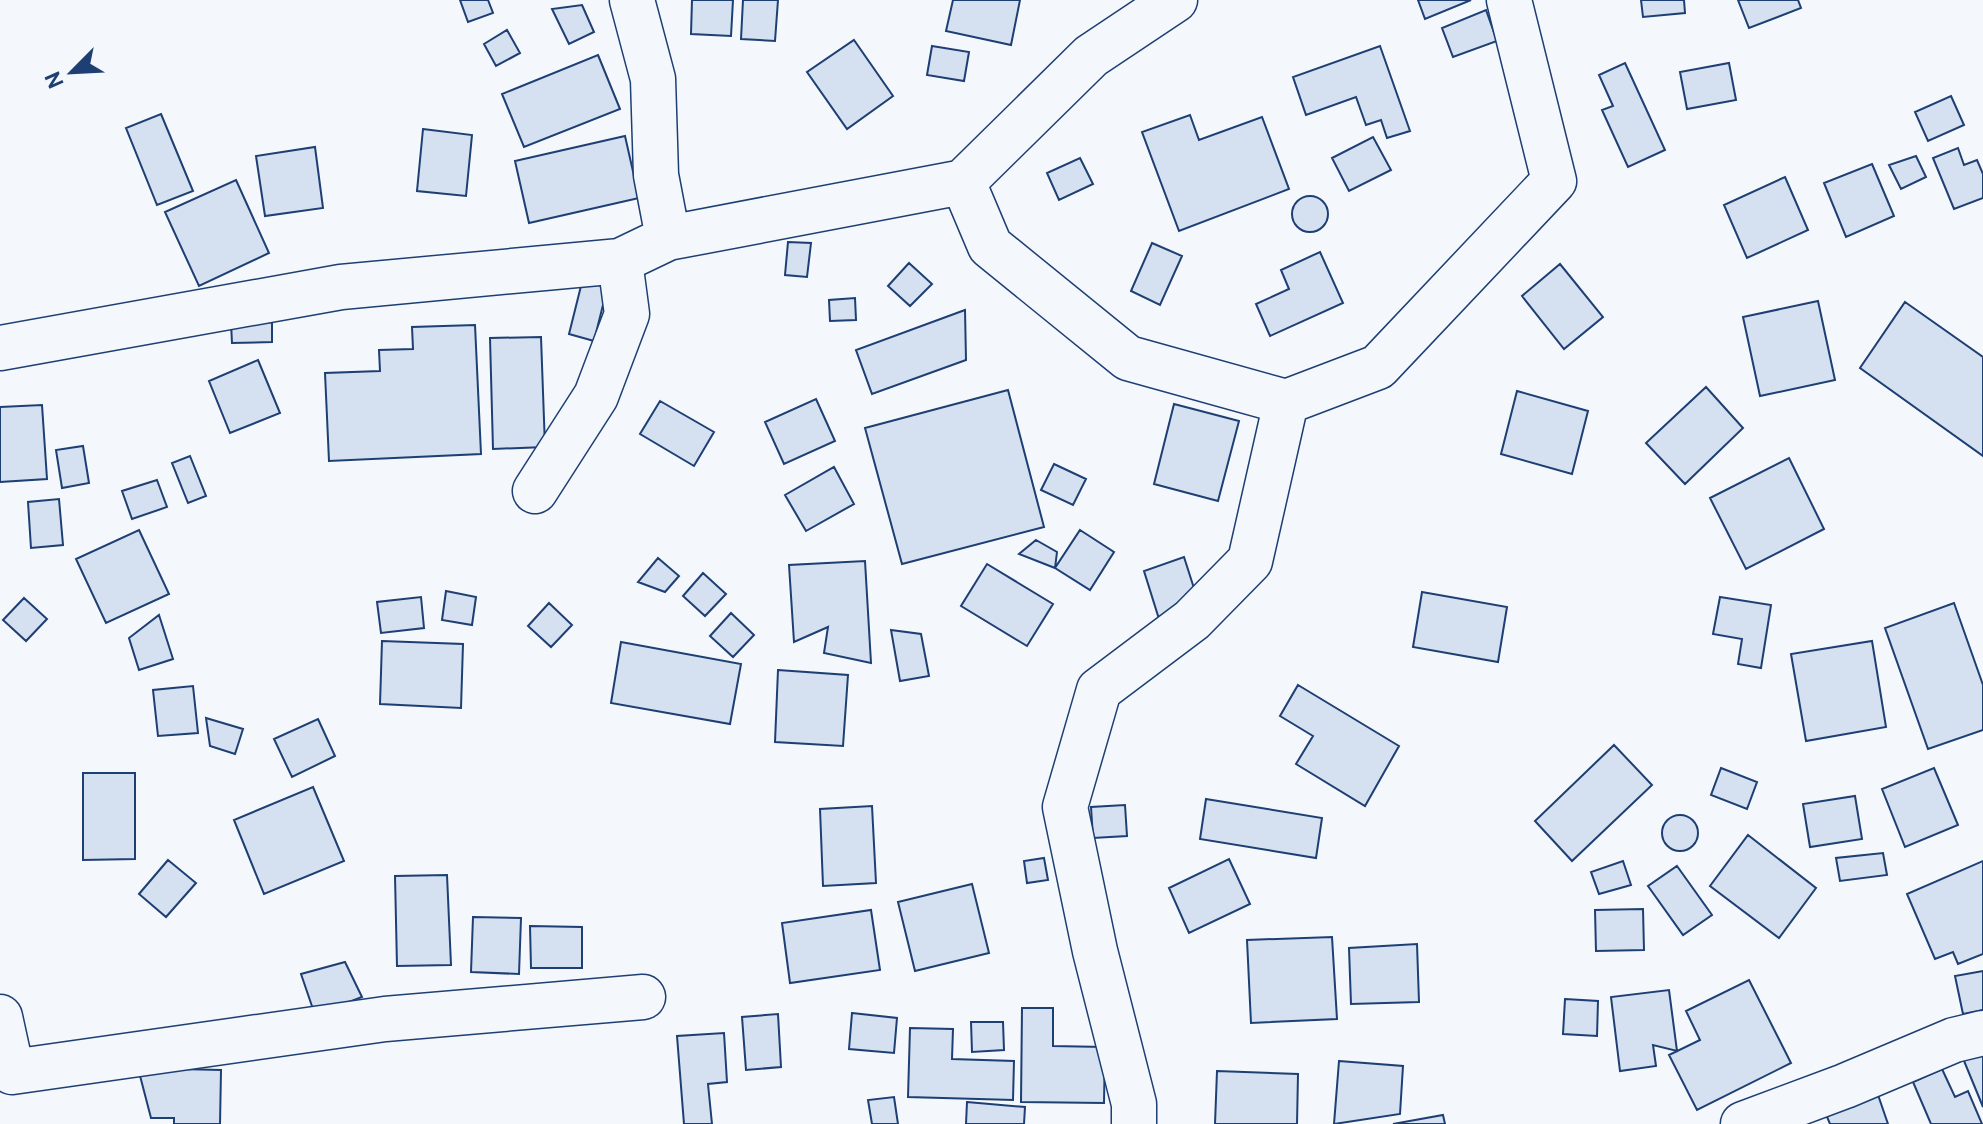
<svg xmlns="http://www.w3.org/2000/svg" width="1983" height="1124" viewBox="0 0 1983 1124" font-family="Cabin,sans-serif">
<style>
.building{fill:#d5e0f0;stroke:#1d3f73;stroke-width:2}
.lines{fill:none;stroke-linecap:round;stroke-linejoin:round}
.minor-casing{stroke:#1d3f73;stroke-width:47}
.minor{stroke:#f4f7fb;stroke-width:44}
</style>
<rect width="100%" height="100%" fill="#f4f7fb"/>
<path class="building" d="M460,0H488L493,13L468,22Z
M692,0H733L731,36L691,34Z
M743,0H778L775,41L741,39Z
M953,0H1020L1011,45L946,31Z
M1418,0H1471L1425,19Z
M1641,0H1684L1685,13L1643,17Z
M1738,0H1798L1801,8L1749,28Z
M582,5L594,32L569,44L552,9Z
M1486,10L1497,41L1453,57L1442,28Z
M507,30L520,53L496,66L484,44Z
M854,40L893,96L847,129L807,72Z
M932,46L969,52L964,81L927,75Z
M1380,46L1410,131L1387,138L1381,120L1366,125L1356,97L1306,115L1293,77Z
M598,55L620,109L524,147L502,94Z
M1625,63L1665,150L1628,167L1602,110L1613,106L1599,75Z
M1729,63L1736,100L1687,109L1680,72Z
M1951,96L1964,125L1928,141L1915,112Z
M161,114L193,191L157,205L126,128Z
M1190,115L1199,140L1262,117L1289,189L1179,231L1142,132Z
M423,129L472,135L466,196L417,191Z
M625,136L639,198L529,223L515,161Z
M1373,137L1391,170L1349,191L1332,158Z
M315,147L323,208L265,216L256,156Z
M1958,148L1964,165L1977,160L1983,174V198L1954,209L1933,158Z
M1916,156L1926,177L1901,189L1889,165Z
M1080,158L1093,184L1059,200L1047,173Z
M1872,164L1894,216L1846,237L1824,183Z
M1785,177L1808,230L1747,258L1724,205Z
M236,180L269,253L199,286L165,212Z
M1292 214a18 18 0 1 1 36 0a18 18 0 1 1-36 0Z
M788,242L811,243L807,277L785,275Z
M1152,243L1182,256L1160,305L1131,291Z
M1320,252L1343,303L1270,336L1256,304L1289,289L1281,270Z
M909,263L932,284L910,306L888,286Z
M1560,264L1603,317L1564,349L1522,296Z
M583,278L608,285L594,341L569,334Z
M855,298L856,320L830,321L829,300Z
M1818,301L1835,380L1760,396L1743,317Z
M1905,302L1983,357V456L1860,368Z
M965,310L966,360L872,394L856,350Z
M272,322V342L232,343L231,323Z
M475,325L481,454L329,461L325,373L380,371L379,350L413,349L412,327Z
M541,337L545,447L493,449L490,338Z
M258,360L280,413L230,433L209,381Z
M1706,387L1743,428L1685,484L1646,443Z
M1008,390L1044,527L902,564L865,428Z
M1517,391L1588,411L1572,474L1501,454Z
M816,399L835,441L784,464L765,422Z
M660,401L714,432L694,466L640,434Z
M1174,404L1239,421L1218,501L1154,484Z
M42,405L47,479L0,482V407Z
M83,446L89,483L62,488L56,450Z
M190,456L206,496L188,503L172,463Z
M1789,458L1824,529L1746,569L1710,498Z
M1054,464L1086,479L1073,505L1041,490Z
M834,467L854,504L806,531L785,495Z
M157,480L167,507L132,519L122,491Z
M59,499L63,545L31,548L28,502Z
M139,530L169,594L106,623L76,559Z
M1080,530L1114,552L1090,590L1055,568Z
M1036,540L1057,552L1055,568L1019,554Z
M1184,557L1200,607L1159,619L1144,571Z
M658,558L679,576L665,592L638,582Z
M865,561L871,663L824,653L828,627L794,642L789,565Z
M987,564L1053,604L1027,646L961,606Z
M703,573L726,594L705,616L683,596Z
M446,591L476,597L472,625L442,620Z
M1422,592L1507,607L1498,662L1413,647Z
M421,597L424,628L381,633L377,602Z
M1720,597L1771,605L1761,668L1738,664L1742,639L1713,634Z
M24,598L47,619L26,641L3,620Z
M549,603L572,625L551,647L528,626Z
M1954,603L1983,685V730L1928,749L1885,628Z
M731,613L754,635L733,657L710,636Z
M159,615L173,659L139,670L129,638Z
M891,630L921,634L929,676L900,681Z
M382,641L463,644L461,708L380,704Z
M1872,641L1886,727L1806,741L1791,654Z
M621,642L741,664L730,724L611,703Z
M778,670L848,675L843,746L775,742Z
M1298,685L1399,746L1365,806L1296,764L1313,736L1280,716Z
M193,686L198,733L158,736L153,690Z
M206,718L243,729L235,754L210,746Z
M318,719L335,756L292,777L274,739Z
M1614,745L1652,785L1572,861L1535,821Z
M1721,768L1757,782L1747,809L1711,795Z
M1934,768L1958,825L1905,847L1882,789Z
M83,773H135V859L83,860Z
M313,787L344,861L264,894L234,820Z
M1855,796L1862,839L1810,847L1803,804Z
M1206,799L1322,818L1316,858L1200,839Z
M1125,805L1127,836L1093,838L1091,807Z
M872,806L876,883L823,886L820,809Z
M1662 833a18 18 0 1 1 36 0a18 18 0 1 1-36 0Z
M1748,835L1816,888L1779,938L1710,886Z
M1883,853L1887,875L1840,881L1836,858Z
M1044,858L1048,880L1027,883L1024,861Z
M1229,859L1250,904L1189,933L1169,888Z
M168,860L196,883L166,917L139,894Z
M1623,861L1631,885L1599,894L1591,872Z
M1983,861V954L1958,964L1953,952L1935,959L1907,894Z
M1677,866L1712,915L1683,935L1648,886Z
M447,875L451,965L397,966L395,876Z
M972,884L989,953L915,971L898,902Z
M1643,909L1644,950L1596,951L1595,910Z
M871,910L880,970L790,983L782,923Z
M473,917L521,918L519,974L471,972Z
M530,926L582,927V968H531Z
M1332,937L1337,1019L1251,1023L1247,940Z
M1417,944L1419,1002L1351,1004L1349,948Z
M345,962L362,997L315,1015L301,974Z
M1983,971V1010L1963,1014L1955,976Z
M1749,980L1791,1063L1697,1110L1669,1055L1700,1040L1686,1011Z
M1669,990L1677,1051L1653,1045L1656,1066L1620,1071L1611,997Z
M1565,999L1598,1001L1597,1036L1563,1034Z
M1022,1008H1053V1046L1105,1047L1104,1103L1021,1102Z
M852,1013L897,1018L894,1053L849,1049Z
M778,1014L781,1067L746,1070L742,1017Z
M971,1022H1003L1004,1050L972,1052Z
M910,1028L953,1029L952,1059L1014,1061L1013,1100L908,1097Z
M724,1033L727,1082L708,1084L712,1124H684L677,1036Z
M1983,1048V1107L1962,1056Z
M1339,1061L1403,1066L1400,1114L1334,1124Z
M138,1068L221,1070L220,1124H174V1118H151Z
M1942,1069L1955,1097L1968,1091L1982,1124H1931L1913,1082Z
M1217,1071L1298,1074L1297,1124H1215Z
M1877,1092L1888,1124H1830L1825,1112Z
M894,1097L898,1124H872L868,1100Z
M967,1102L1025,1107L1024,1124H966Z
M1443,1115L1445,1124H1393Z"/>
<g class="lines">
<defs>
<path id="minor" d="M632,0L653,79L656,175L668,238
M963,182L990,246L1128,358L1286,402
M0,348L341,287L620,261L668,238L963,182L1091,56L1175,0
M535,491L596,396L627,314L620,261
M0,1017L12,1072L385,1019L643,997
M1134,1124V1104L1095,951L1065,807L1099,690L1192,620L1250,561L1286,402L1378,367L1554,181L1509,0
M1743,1124L1845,1086L1954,1040L1983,1033"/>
</defs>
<use href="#minor" class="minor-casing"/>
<use href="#minor" class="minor"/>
</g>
<g transform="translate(72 72) rotate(246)" stroke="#f4f7fb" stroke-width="6" paint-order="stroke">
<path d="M0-6L14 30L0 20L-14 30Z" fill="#1d3f73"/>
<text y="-12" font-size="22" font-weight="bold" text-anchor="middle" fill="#1d3f73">N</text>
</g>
</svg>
